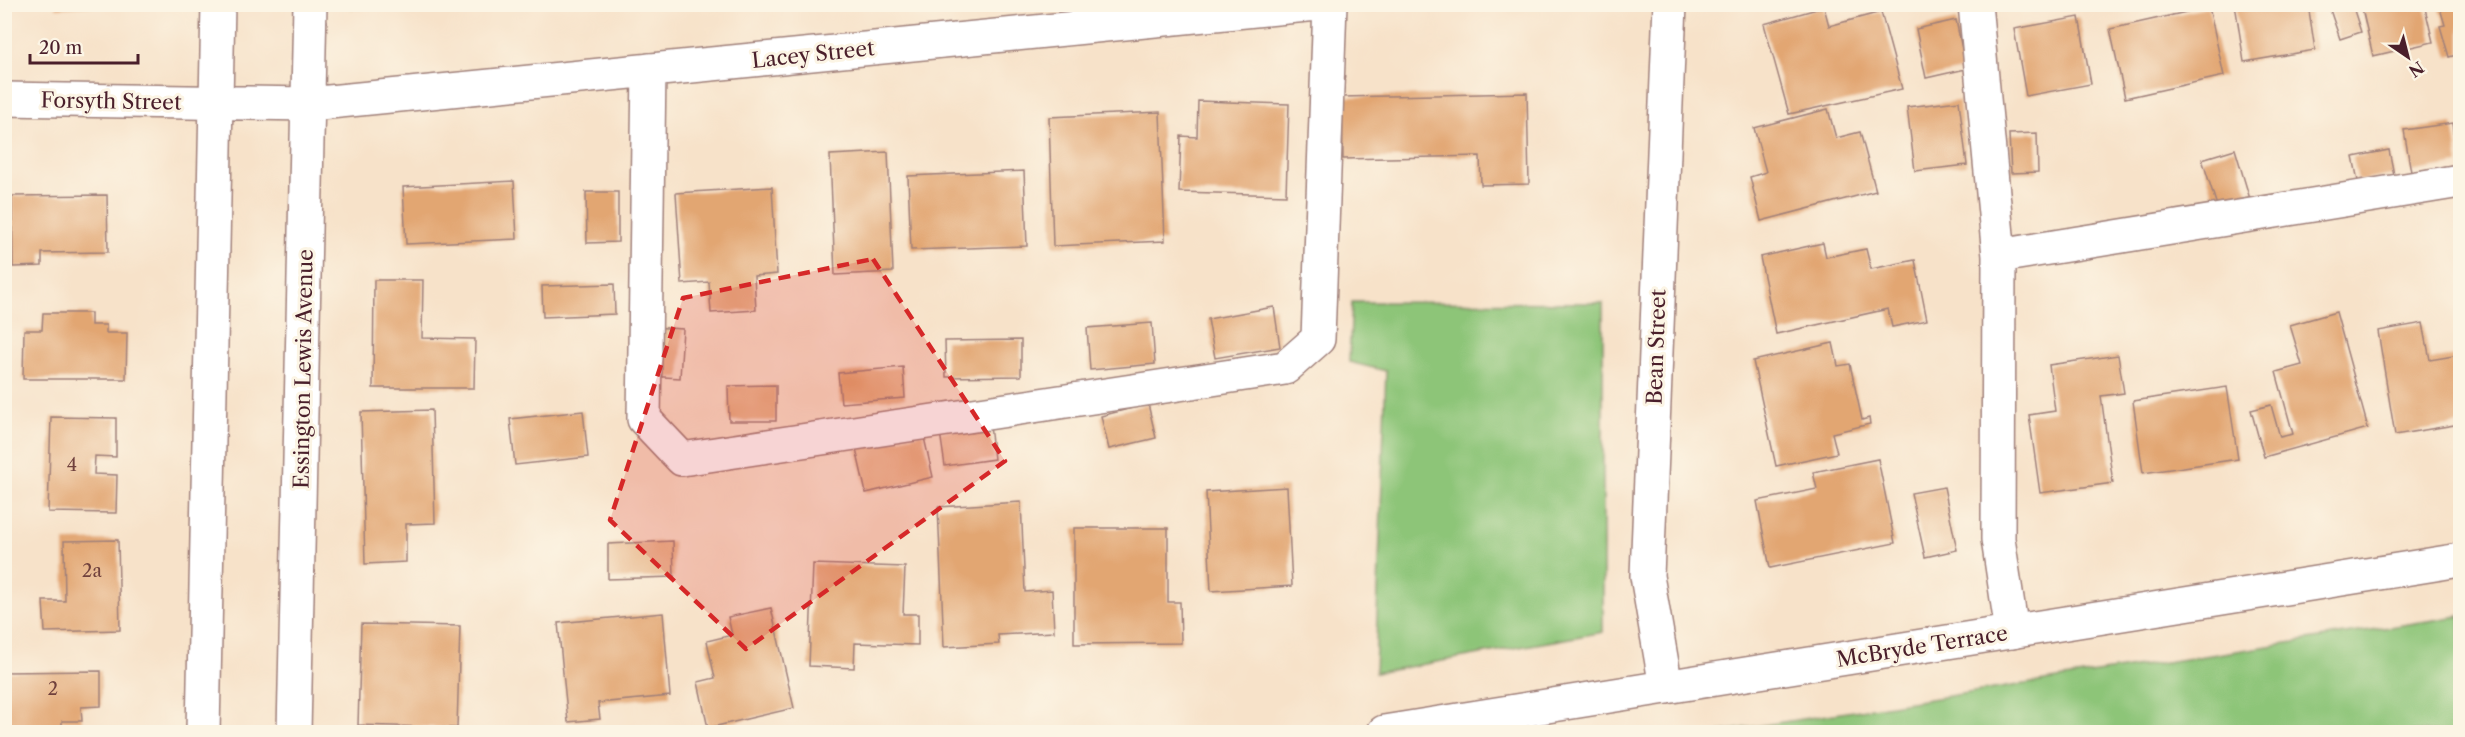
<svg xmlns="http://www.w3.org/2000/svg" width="2465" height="737" viewBox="0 0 2465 737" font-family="'Libre Caslon Text',serif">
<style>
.green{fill:#8dc578;stroke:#6c7252;stroke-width:1.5}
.building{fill:#e2a672}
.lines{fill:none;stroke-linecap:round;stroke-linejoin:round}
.minor-casing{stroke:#a0807a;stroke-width:36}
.major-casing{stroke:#a0807a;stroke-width:36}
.minor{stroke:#fff;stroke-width:33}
.major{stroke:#fff;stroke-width:33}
.marked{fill:#d62828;fill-opacity:0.2;stroke:#d62828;stroke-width:4.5;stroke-dasharray:12 8;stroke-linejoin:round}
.labels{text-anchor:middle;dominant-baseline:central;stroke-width:6;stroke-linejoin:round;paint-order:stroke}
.number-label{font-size:18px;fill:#70413d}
.street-label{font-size:21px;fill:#4a1f2b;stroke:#fcf5e5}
</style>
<rect width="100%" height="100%" fill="#fcf5e5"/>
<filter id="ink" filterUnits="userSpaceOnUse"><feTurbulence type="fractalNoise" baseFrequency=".0167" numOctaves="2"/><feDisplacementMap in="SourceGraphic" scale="12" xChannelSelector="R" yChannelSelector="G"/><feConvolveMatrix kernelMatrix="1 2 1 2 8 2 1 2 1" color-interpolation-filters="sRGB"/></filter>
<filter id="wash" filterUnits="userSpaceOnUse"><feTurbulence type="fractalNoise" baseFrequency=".008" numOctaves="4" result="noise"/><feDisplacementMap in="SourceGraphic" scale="24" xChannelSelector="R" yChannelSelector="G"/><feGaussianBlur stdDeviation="1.35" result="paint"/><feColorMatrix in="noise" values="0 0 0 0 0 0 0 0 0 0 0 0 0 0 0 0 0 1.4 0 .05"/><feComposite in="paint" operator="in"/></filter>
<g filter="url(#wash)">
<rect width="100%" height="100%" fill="#f7e2c9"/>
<path class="green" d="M1352,302L1603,303V632L1375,673L1386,371L1349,362Z
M2460,616V732H1720Z"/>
<g id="blocks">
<path class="building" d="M56,4H94V6L56,8Z
M351,4H395V6L351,9Z
M2235,4H2308L2315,50L2244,62Z
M2328,4H2352L2361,32L2340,39Z
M2361,4H2424L2433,42L2373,56Z
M2439,5H2460V54L2449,57L2440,26L2445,25Z
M1824,7L1829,26L1881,12L1902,89L1789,114L1764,24Z
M2209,7L2224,76L2125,98L2110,29Z
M2079,17L2091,84L2026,96L2014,29Z
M1956,20L1966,69L1926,78L1916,29Z
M1527,93L1529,184L1481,185L1480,156L1343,159L1342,97Z
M1198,101L1289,104L1286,195L1179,192L1181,136L1197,137Z
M1959,101L1967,165L1915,171L1907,107Z
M1828,109L1836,138L1860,132L1876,191L1761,221L1750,177L1766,172L1754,128Z
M1160,112L1165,241L1053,246L1049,117Z
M2453,123L2459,164L2411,172L2404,130Z
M2037,133L2038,172L2011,173L2009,134Z
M2235,149L2250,199L2218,209L2202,159Z
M2389,150L2394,175L2358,181L2353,157Z
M888,152L893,272L835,275L830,155Z
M1024,171L1027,246L911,250L908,176Z
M514,181L517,239L406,244L403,187Z
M772,187L777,274L754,276L756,310L711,313L709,282L682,284L676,193Z
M586,192H618V242L587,243Z
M107,195L108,252L42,253V266L13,267L12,196Z
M1823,243L1826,257L1866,249L1871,269L1915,260L1927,320L1892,327L1888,309L1776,334L1760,257Z
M374,280H423L422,338L475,339L474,388H373Z
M614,284L615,314L543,317L542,286Z
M1274,307L1280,347L1215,358L1208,319Z
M2336,312L2368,428L2264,457L2251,410L2271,405L2280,437L2293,434L2276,372L2302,365L2290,325Z
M43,313H91V325H106V333H127L126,379H23L24,330H42Z
M1152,323L1155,364L1090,370L1087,328Z
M2423,323L2430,360L2460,355V424L2395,435L2378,331Z
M651,327L683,329L680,378L648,376Z
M1021,340V376L946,377L945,341Z
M1833,343L1838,366L1850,364L1862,420L1869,418L1870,424L1832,433L1837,453L1776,466L1753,361Z
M2118,355L2124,393L2101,396L2113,483L2040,493L2029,415L2055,411L2049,365Z
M903,367L905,398L841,403L838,373Z
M776,385V421H729L728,386Z
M2227,387L2238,459L2143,473L2133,401Z
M1148,404L1156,438L1109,449L1101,416Z
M432,410L435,523L406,524V562L365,564L361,412Z
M583,411L588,457L515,465L510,419Z
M51,417L116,418V457L95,456L94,474L117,475L116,513L48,512Z
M990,426L994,459L945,466L940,432Z
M923,433L933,477L866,493L856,449Z
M1878,459L1895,543L1770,568L1757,501L1817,489L1813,472Z
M1287,487L1292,586L1211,591L1206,492Z
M1944,487L1957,550L1925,557L1911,493Z
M1021,502L1025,592L1052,590L1054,632L998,635L999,644L944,647L938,507Z
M1074,528H1168V602H1180L1181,643L1074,644Z
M118,540L120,630L45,632L43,601H65L64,541Z
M673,541L674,577L608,579V544Z
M813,564L905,567L903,614H918V645L855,643L854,668L809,666Z
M771,608L794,708L708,728L698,682L715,678L707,641L732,635L728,617Z
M663,613L670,696L598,703L600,719L568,722L558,623Z
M361,624L460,626L457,728L358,725Z
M101,671V706L81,707L82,721H62V730H9V715H4V672Z"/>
</g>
</g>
<g filter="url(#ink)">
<use href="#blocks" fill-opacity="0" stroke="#a0807a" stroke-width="1.5"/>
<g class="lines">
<defs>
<path id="minor" d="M1975,4L1999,256L1998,539L2012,632
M649,70L644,419L682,459L1285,368L1318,339L1330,4
M4,99L309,104L1317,4
M1999,256L2460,181
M1666,687L1647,576L1670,4
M203,732L218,4
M294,732L310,4"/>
<path id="major" d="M1384,732L2460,560"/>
</defs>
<use href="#minor" class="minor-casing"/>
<use href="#major" class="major-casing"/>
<use href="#minor" class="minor"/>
<use href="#major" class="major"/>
</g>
</g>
<path class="marked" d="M873,259L1005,461L746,649L610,520L683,298Z"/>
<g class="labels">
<g class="number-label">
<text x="72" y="465">4</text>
<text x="92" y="571">2a</text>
<text x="53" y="689">2</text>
</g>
<g class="street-label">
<text transform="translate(813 54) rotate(-6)">Lacey Street</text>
<text transform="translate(111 101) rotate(1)">Forsyth Street</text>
<text transform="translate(1656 347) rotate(-88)">Bean Street</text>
<text transform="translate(303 369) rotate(-89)">Essington Lewis Avenue</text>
<text transform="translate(1922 646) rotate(-9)">McBryde Terrace</text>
</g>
</g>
<rect width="2465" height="737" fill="none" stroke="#fcf5e5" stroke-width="24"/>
<g transform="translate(2408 57) rotate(145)" stroke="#fcf5e5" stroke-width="4.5" paint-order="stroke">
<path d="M0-4.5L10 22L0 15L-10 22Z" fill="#4a1f2b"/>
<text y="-9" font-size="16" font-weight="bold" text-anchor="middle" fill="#4a1f2b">N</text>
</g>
<path d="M30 54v9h108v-9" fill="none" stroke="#4a1f2b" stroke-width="3"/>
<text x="39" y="54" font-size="18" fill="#4a1f2b" stroke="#fcf5e5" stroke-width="4.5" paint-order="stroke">20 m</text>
</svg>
